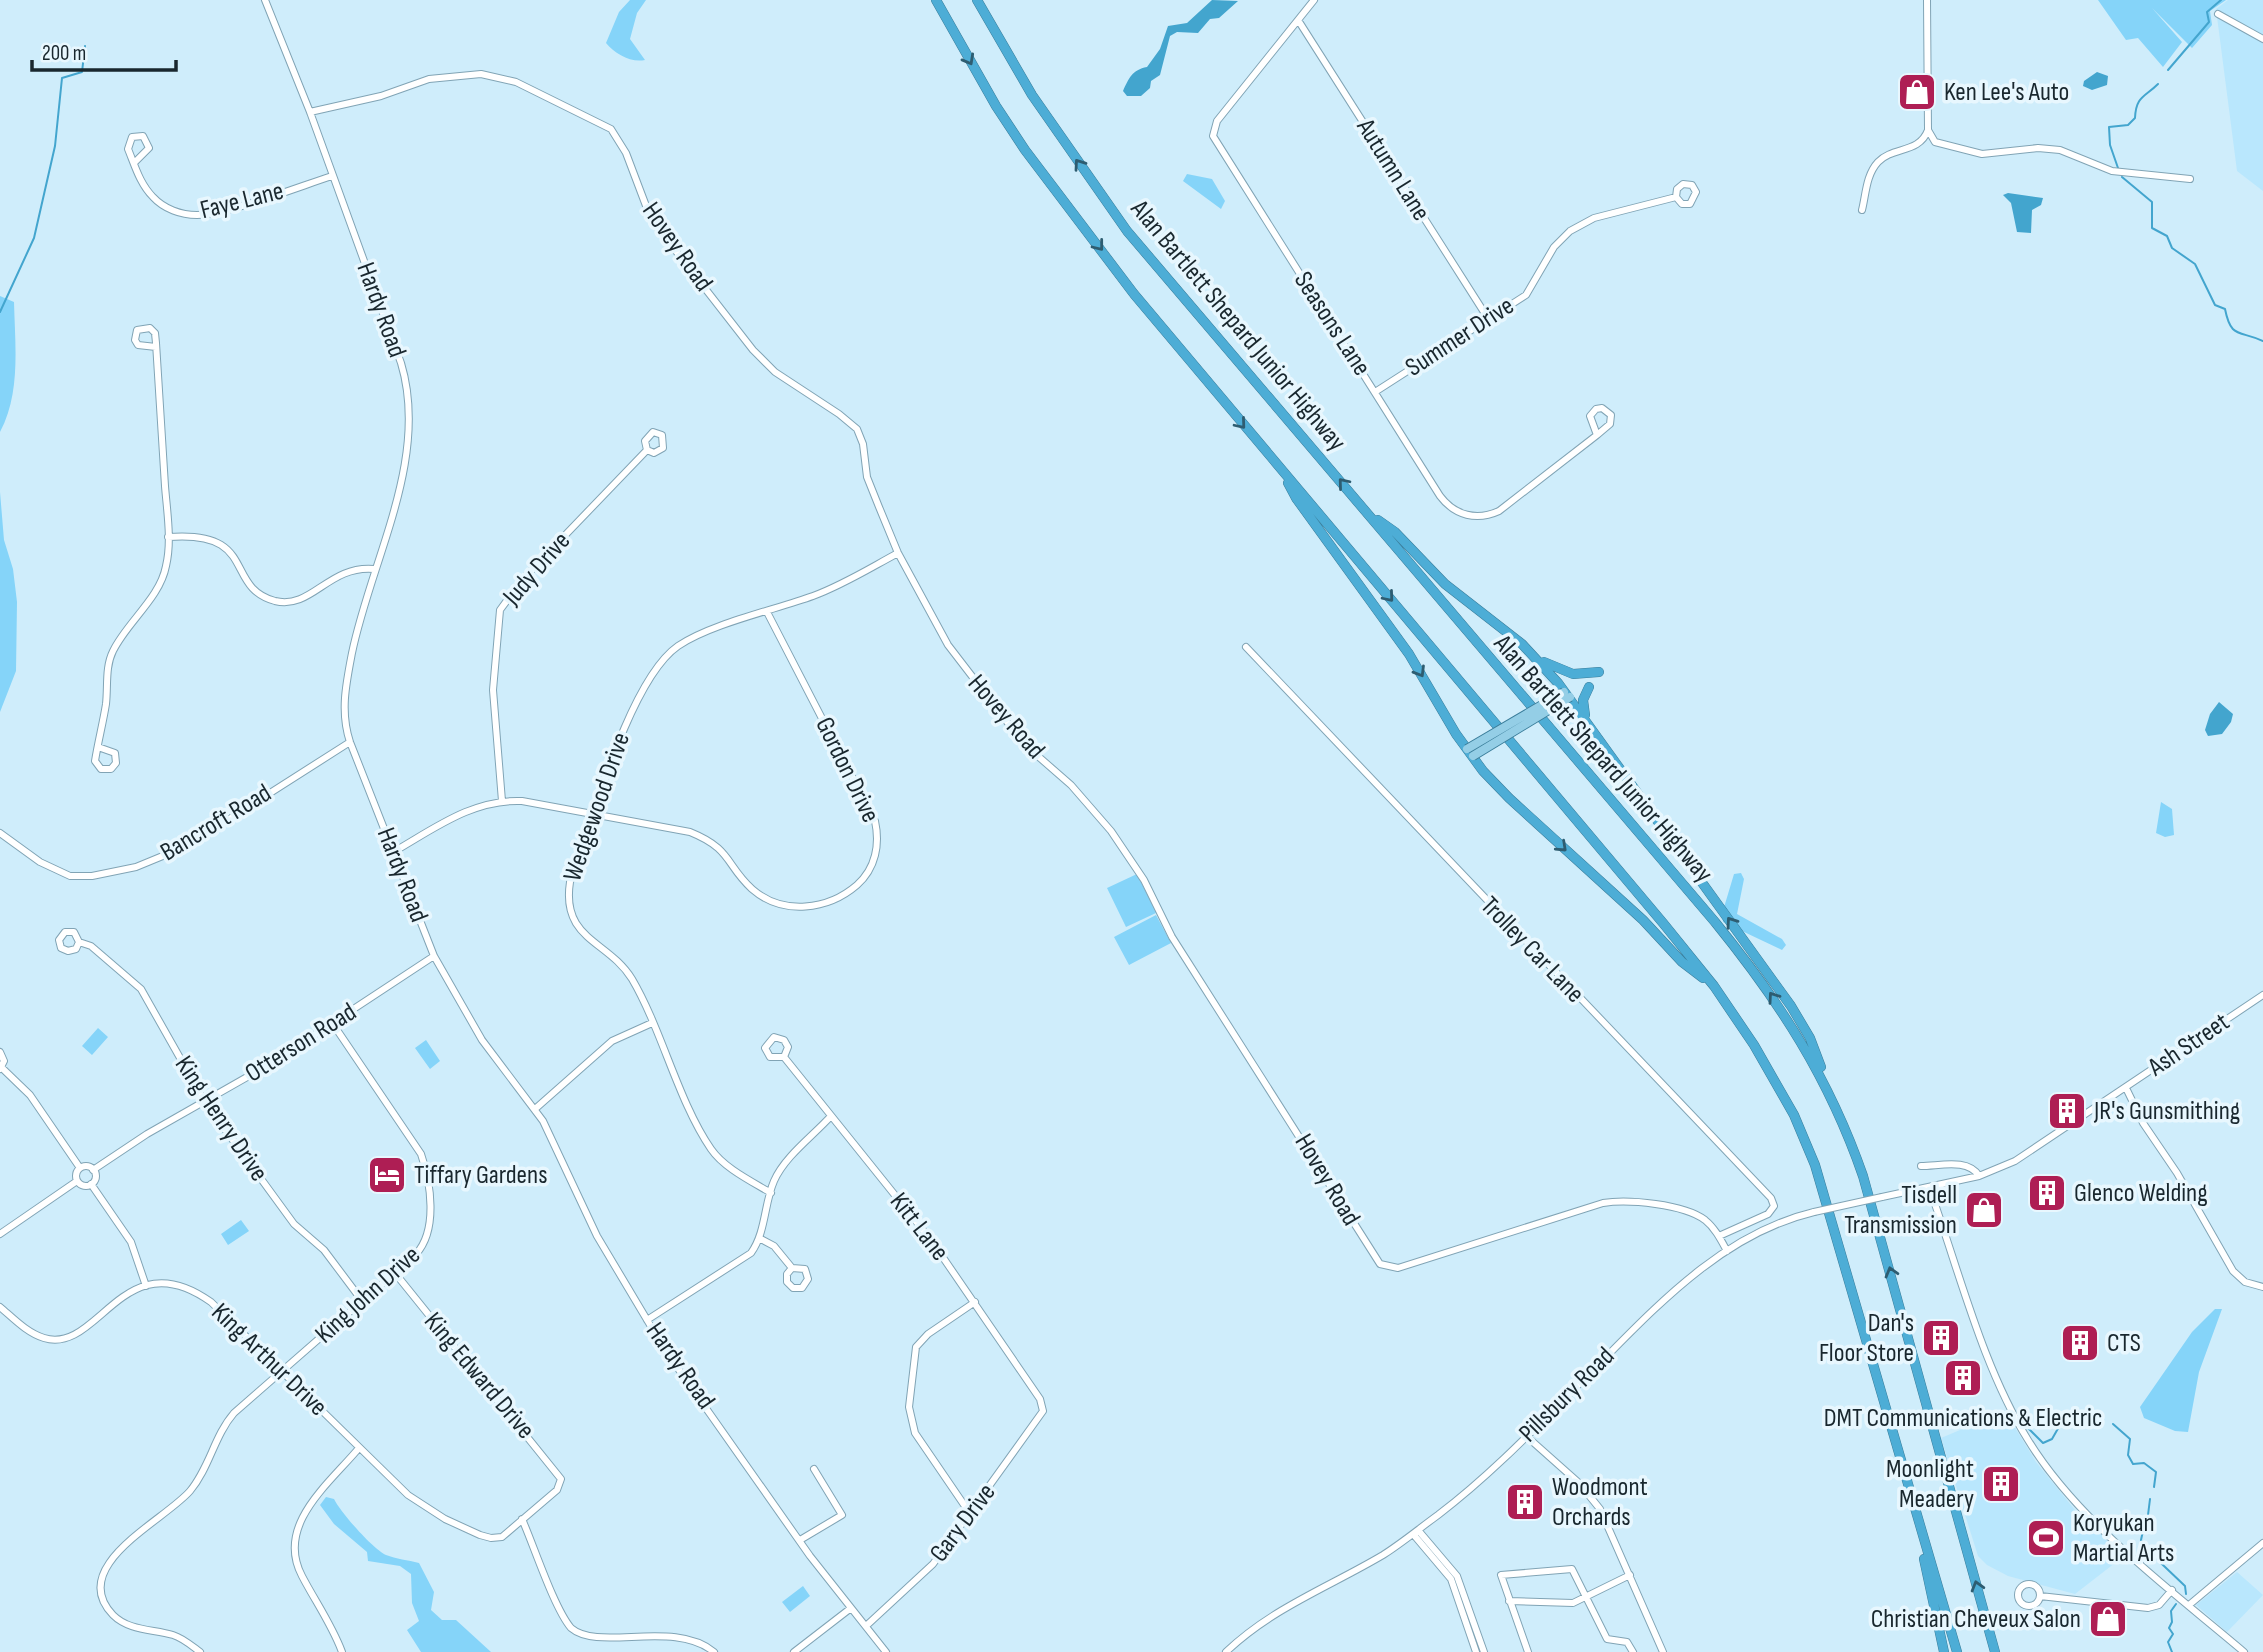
<svg xmlns="http://www.w3.org/2000/svg" width="2263" height="1652" viewBox="0 0 2263 1652" font-family="'Sofia Sans Condensed',sans-serif">
<style>
.built{fill:#b9e7fd}
.green{fill:#85d4f9}
.water{fill:#43a5ce}
.lines{fill:none;stroke-linecap:round;stroke-linejoin:round}
.stream{stroke:#43a5ce;stroke-width:2}
.minor-casing{stroke:#81a4b5;stroke-width:8}
.highway-casing{stroke:#3b7e9b;stroke-width:10}
.minor{stroke:#fff;stroke-width:6}
.highway{stroke:#4dadd6;stroke-width:9}
.minor-bridge-casing{stroke:#81a4b5;stroke-width:8;stroke-linecap:butt}
.major-bridge-casing{stroke:#3b7e9b;stroke-width:10;stroke-linecap:butt}
.minor-bridge{stroke:#fff;stroke-width:6}
.major-bridge{stroke:#94cee6;stroke-width:8}
.oneway{stroke:#2e5d71}
.labels{text-anchor:middle;dominant-baseline:central;stroke-width:7;stroke-linejoin:round;paint-order:stroke}
.poi-label{font-size:26px;fill:#19272e;stroke:#e8f7fe;text-anchor:start}
.street-label{font-size:26px;fill:#19272e;stroke:#e8f7fe}
</style>
<rect width="100%" height="100%" fill="#cfedfb"/>
<path class="built" d="M2228,0H2263V191L2237,171L2216,9Z
M2005,1411L2036,1462L2075,1510L2124,1556L2075,1594L2008,1576L1987,1565L1978,1556L1941,1438Z
M2237,1572L2263,1595L2227,1632L2196,1605Z"/>
<path class="green" d="M630,0H646L637,13L630,39L645,60C631,63 615,54 606,43L619,12Z
M2098,0H2226L2210,11L2212,25L2192,48L2152,8L2182,42L2163,67L2138,38L2126,40Z
M1187,174L1212,179L1225,201L1221,209L1183,181Z
M0,296L14,302C15,345 21,393 0,432Z
M0,492L4,540L13,569L17,602L16,671L0,712Z
M2161,802L2172,809L2174,835L2165,837L2156,833Z
M1741,873L1744,879L1737,914L1782,939L1786,945L1782,950L1723,922L1722,914L1734,874Z
M1137,874L1156,913L1126,927L1107,888Z
M1156,915L1171,943L1129,965L1114,937Z
M98,1028L108,1037L92,1055L82,1046Z
M426,1040L440,1061L430,1069L415,1048Z
M241,1220L249,1231L228,1245L221,1234Z
M2215,1309H2222L2199,1372L2188,1432L2175,1431L2144,1418L2140,1407L2192,1332Z
M326,1497L334,1499C341,1513 373,1549 386,1555C396,1559 408,1560 419,1563L434,1592L431,1610L442,1620H456L491,1652H421L407,1630L419,1621L412,1603L411,1574L400,1566L368,1561L367,1552L334,1524L320,1505Z
M803,1586L810,1596L790,1612L782,1602Z"/>
<path class="water" d="M1212,0L1238,1L1219,18L1210,19L1198,33L1177,32L1170,36L1160,75L1151,81L1150,88L1141,96H1127L1123,91C1129,78 1132,70 1147,67L1160,49L1168,26L1187,23Z
M2097,72L2108,76L2107,85L2092,90L2083,86L2084,81Z
M2008,193L2043,198L2041,205L2032,210L2031,233L2017,232L2011,203L2003,195Z
M2219,702L2233,714L2231,722L2222,734L2208,736L2205,730L2210,714Z"/>
<g class="lines">
<path class="stream" d="M2168,70L2209,22L2207,12L2221,0
M2118,168L2110,145L2109,127L2128,125L2135,118C2136,96 2145,97 2158,84
M2122,177L2152,202V228L2167,236L2172,248L2195,264L2215,305L2225,309C2231,339 2239,330 2263,341
M0,312L34,238L55,146L62,78L82,72L85,46
M1997,1421L2013,1426
M2022,1422L2043,1443L2052,1439L2060,1425L2098,1418
M2113,1424L2130,1439L2128,1455L2133,1464L2144,1463L2156,1472L2154,1487
M2148,1515L2150,1499
M2144,1526L2141,1540L2144,1547L2185,1586L2186,1594
M2172,1652L2168,1642L2173,1634L2169,1628L2172,1622L2171,1611L2176,1604"/>
<defs>
<path id="minor" d="M265,0L310,112L401,363C430,459 371,560 352,653C346,684 340,712 350,742L434,956L482,1040L543,1121L597,1236L665,1350L810,1556L886,1652
M1314,0L1217,121L1213,136L1440,496C1455,516 1477,521 1499,511L1597,435L1610,424L1611,415L1602,408L1596,409L1590,416L1597,435
M1927,0L1928,130L1935,142L1982,154L2038,148L2060,150L2112,171L2190,179
M2218,14L2263,39
M1298,20L1489,320
M310,112L381,96L429,79L481,74L516,82L611,129L626,153L651,219L753,350L775,372L839,414L857,429L863,444L867,477L879,507L898,553L948,645L1024,744L1071,785L1111,831L1144,880L1172,937L1380,1264L1398,1268L1603,1203C1628,1199 1684,1204 1705,1220C1715,1228 1721,1240 1727,1251
M134,163L149,148L143,136L132,137L128,149C135,166 140,184 153,197C164,209 181,215 197,215C229,214 298,187 332,176
M1862,210C1866,194 1866,175 1878,162C1893,146 1919,154 1928,130
M1375,392L1526,295L1554,247L1570,231L1594,218L1676,197L1682,204H1690L1696,192L1692,185L1683,184L1677,189L1676,197
M168,537C259,530 223,587 275,601C312,610 328,565 374,569
M1246,647L1771,1198L1774,1206L1768,1214L1719,1236
M98,747L115,753L116,763L111,769H101L95,761C98,742 103,723 106,704C108,686 105,667 113,651C127,622 160,598 166,566C172,541 167,512 165,486C162,438 159,391 156,343L155,333L150,328L137,330L135,340L138,345L156,347
M502,801L493,690L500,610L522,580L647,450L654,453L663,448L662,435L653,432L645,441L647,450
M0,833L40,862L70,876H92L136,867L187,846L350,742
M395,851C435,828 473,799 522,801L690,832C732,849 725,864 752,889C783,916 828,910 857,885C876,868 880,844 875,821L767,612
M79,942L76,949L68,951L61,948L59,940L65,932H74L79,942L91,946L141,989L205,1102L294,1224L324,1250L363,1302
M0,1052L4,1061L0,1069
M784,1057H770L765,1048L774,1037L784,1040L788,1047L784,1057L931,1240L1040,1399L1043,1411L933,1564L866,1626
M2,1068L30,1095L80,1168
M2126,1088L2143,1123L2177,1173L2233,1271L2245,1282L2263,1287
M535,1109L612,1041L652,1023
M1921,1166C1940,1166 1968,1158 1979,1176
M76 1176a10 10 0 1 1 20 0a10 10 0 1 1-20 0Z
M93,1170L147,1134L270,1064L434,956
M91,1184L131,1242L146,1286
M1929,1187C1959,1270 1982,1366 2028,1440C2078,1522 2171,1590 2244,1652
M771,1193C751,1181 724,1168 711,1149C678,1101 662,1030 632,979C608,940 561,940 570,882C591,824 629,680 678,646C710,624 774,610 813,596C843,585 870,568 898,553
M1882,1197L1979,1176L2015,1161L2263,995
M0,1234L77,1181
M759,1238L774,1246L792,1268L805,1269L808,1279L802,1288H793L787,1282V1274L792,1268
M0,1307C13,1318 27,1333 44,1338C99,1355 123,1239 211,1302L408,1495L445,1519L480,1535L491,1538L502,1537L557,1490L561,1479L395,1273
M647,1320L751,1253C766,1232 764,1204 774,1181C785,1156 813,1136 831,1116
M1525,1435L1579,1483L1600,1509L1663,1652
M971,1515L915,1433L909,1407L916,1347L928,1334L975,1302
M522,1519C534,1546 554,1608 571,1628C599,1652 674,1619 714,1652
M1418,1530L1457,1576L1484,1652
M1413,1534L1451,1579L1476,1652
M800,1540L842,1515L814,1469
M2018 1595a11 11 0 1 1 22 0a11 11 0 1 1-22 0Z
M2040,1596L2148,1608L2159,1605L2172,1590
M1509,1601L1573,1603L1630,1575
M2189,1605L2263,1543
M200,1652C192,1646 183,1638 173,1635C153,1629 129,1631 113,1615C66,1566 164,1521 190,1491C210,1467 214,1436 234,1413L416,1254C438,1230 431,1183 421,1154L333,1024
M342,1652C332,1625 315,1601 302,1576C275,1525 329,1484 359,1448
M794,1652L851,1608
M1226,1652C1272,1608 1329,1587 1383,1555C1402,1543 1420,1528 1438,1515C1500,1468 1553,1409 1608,1355C1667,1295 1730,1232 1814,1212
M1528,1652L1501,1575L1572,1569L1607,1639L1627,1642L1633,1652"/>
<path id="highway" d="M936,0L996,106L1025,150L1134,294L1663,923L1714,986L1754,1045L1794,1115L1815,1165L1957,1652
M977,0L1032,95L1127,231L1715,922C1780,1002 1829,1078 1863,1176L1995,1652
M1288,483L1296,498L1409,654L1456,734L1483,771L1509,798L1643,920L1682,962L1703,978
M1378,520L1395,532L1445,584L1522,644L1558,683L1791,1006L1810,1038L1821,1067
M1544,662L1573,674L1599,672
M1585,715L1583,700L1589,687
M1924,1559L1944,1652"/>
</defs>
<use href="#minor" class="minor-casing"/>
<use href="#highway" class="highway-casing"/>
<use href="#minor" class="minor"/>
<use href="#highway" class="highway"/>
<defs>
<path id="minor-bridge" d="M1814,1212L1882,1197"/>
<path id="major-bridge" d="M1467,749L1564,692
M1473,756L1570,697"/>
</defs>
<use href="#minor-bridge" class="minor-bridge-casing"/>
<use href="#major-bridge" class="major-bridge-casing"/>
<use href="#minor-bridge" class="minor-bridge"/>
<use href="#major-bridge" class="major-bridge"/>
</g>
<defs><path id="oneway-chevron" d="M-2-3.5L2.5 0L-2 3.5" fill="none" stroke-width="1.6" stroke-linecap="round" stroke-linejoin="round" transform="scale(1.75)"/></defs>
<g class="oneway">
<use href="#oneway-chevron" transform="translate(969 60) rotate(61)"/>
<use href="#oneway-chevron" transform="translate(1079 164) rotate(-125)"/>
<use href="#oneway-chevron" transform="translate(1099 246) rotate(52)"/>
<use href="#oneway-chevron" transform="translate(1241 424) rotate(50)"/>
<use href="#oneway-chevron" transform="translate(1343 483) rotate(-130)"/>
<use href="#oneway-chevron" transform="translate(1389 597) rotate(50)"/>
<use href="#oneway-chevron" transform="translate(1420 672) rotate(59)"/>
<use href="#oneway-chevron" transform="translate(1562 847) rotate(43)"/>
<use href="#oneway-chevron" transform="translate(1731 922) rotate(-125)"/>
<use href="#oneway-chevron" transform="translate(1773 997) rotate(-125)"/>
<use href="#oneway-chevron" transform="translate(1891 1272) rotate(-106)"/>
<use href="#oneway-chevron" transform="translate(1977 1586) rotate(-106)"/>
</g>
<defs>
<symbol id="shop-square" viewBox="-11 -11 22 22"><rect x="-9" y="-9" width="18" height="18" rx="4" fill="#ae1e54" stroke="#e8f7fe"/><path d="M-5-2.5h2.3a2.7 3.5 0 0 1 5.4 0H5L5.5 6h-11ZM-1.5-2.5h3a1.5 2.3 0 0 0-3 0Z" fill="#fff"/></symbol>
<symbol id="building-square" viewBox="-11 -11 22 22"><rect x="-9" y="-9" width="18" height="18" rx="4" fill="#ae1e54" stroke="#e8f7fe"/><path d="M-4-6H4V6H1V3H-1V6H-4ZM-2.5-4.3h1.7v1.8h-1.7ZM.8-4.3h1.7v1.8H.8ZM-2.5-1h1.7V.8h-1.7ZM.8-1h1.7V.8H.8Z" fill="#fff"/></symbol>
<symbol id="hotel-square" viewBox="-11 -11 22 22"><rect x="-9" y="-9" width="18" height="18" rx="4" fill="#ae1e54" stroke="#e8f7fe"/><path d="M-6-4.5h1.5V1H6V5H4.5V3h-9V5H-6ZM-4 0a1.8 1.8 0 1 1 3.6 0ZM.5 0V-2.5h3Q6-2.5 6 0Z" fill="#fff"/></symbol>
<symbol id="stadium-square" viewBox="-11 -11 22 22"><rect x="-9" y="-9" width="18" height="18" rx="4" fill="#ae1e54" stroke="#e8f7fe"/><path d="M0-5a6.5 5 0 1 0 0 10a6.5 5 0 1 0 0-10ZM-3.5-1.8h7v3.6h-7Z" fill="#fff"/></symbol>
</defs>
<g fill-rule="evenodd">
<use href="#shop-square" x="1895" y="70" width="44" height="44"/>
<use href="#building-square" x="2045" y="1089" width="44" height="44"/>
<use href="#hotel-square" x="365" y="1153" width="44" height="44"/>
<use href="#building-square" x="2025" y="1171" width="44" height="44"/>
<use href="#shop-square" x="1962" y="1188" width="44" height="44"/>
<use href="#building-square" x="1919" y="1316" width="44" height="44"/>
<use href="#building-square" x="2058" y="1321" width="44" height="44"/>
<use href="#building-square" x="1941" y="1356" width="44" height="44"/>
<use href="#building-square" x="1979" y="1462" width="44" height="44"/>
<use href="#building-square" x="1503" y="1480" width="44" height="44"/>
<use href="#stadium-square" x="2024" y="1516" width="44" height="44"/>
<use href="#shop-square" x="2086" y="1597" width="44" height="44"/>
</g>
<g class="labels">
<g class="poi-label">
<text x="1944" y="92">Ken Lee's Auto</text>
<text x="2094" y="1111">JR's Gunsmithing</text>
<text x="414" y="1175">Tiffary Gardens</text>
<text x="2074" y="1193">Glenco Welding</text>
<text x="1957" y="1195" text-anchor="end">Tisdell<tspan x="1957" dy="30">Transmission</tspan></text>
<text x="1914" y="1323" text-anchor="end">Dan's<tspan x="1914" dy="30">Floor Store</tspan></text>
<text x="2107" y="1343">CTS</text>
<text x="1963" y="1418" text-anchor="middle">DMT Communications &amp; Electric</text>
<text x="1974" y="1469" text-anchor="end">Moonlight<tspan x="1974" dy="30">Meadery</tspan></text>
<text x="1552" y="1487">Woodmont<tspan x="1552" dy="30">Orchards</tspan></text>
<text x="2073" y="1523">Koryukan<tspan x="2073" dy="30">Martial Arts</tspan></text>
<text x="2081" y="1619" text-anchor="end">Christian Cheveux Salon</text>
</g>
<g class="street-label">
<text transform="translate(1393 170) rotate(58)">Autumn Lane</text>
<text transform="translate(242 201) rotate(-14)">Faye Lane</text>
<text transform="translate(677 247) rotate(55)">Hovey Road</text>
<text transform="translate(381 310) rotate(70)">Hardy Road</text>
<text transform="translate(1332 324) rotate(57)">Seasons Lane</text>
<text transform="translate(1238 326) rotate(50)">Alan Bartlett Shepard Junior Highway</text>
<text transform="translate(1460 337) rotate(-33)">Summer Drive</text>
<text transform="translate(537 569) rotate(-49)">Judy Drive</text>
<text transform="translate(1006 717) rotate(49)">Hovey Road</text>
<text transform="translate(1603 759) rotate(49)">Alan Bartlett Shepard Junior Highway</text>
<text transform="translate(847 770) rotate(64)">Gordon Drive</text>
<text transform="translate(597 807) rotate(-71)">Wedgewood Drive</text>
<text transform="translate(216 823) rotate(-31)">Bancroft Road</text>
<text transform="translate(402 875) rotate(69)">Hardy Road</text>
<text transform="translate(1532 950) rotate(46)">Trolley Car Lane</text>
<text transform="translate(301 1043) rotate(-32)">Otterson Road</text>
<text transform="translate(2189 1045) rotate(-34)">Ash Street</text>
<text transform="translate(221 1119) rotate(56)">King Henry Drive</text>
<text transform="translate(1327 1180) rotate(59)">Hovey Road</text>
<text transform="translate(919 1227) rotate(52)">Kitt Lane</text>
<text transform="translate(368 1295) rotate(-42)">King John Drive</text>
<text transform="translate(269 1360) rotate(44)">King Arthur Drive</text>
<text transform="translate(680 1366) rotate(55)">Hardy Road</text>
<text transform="translate(479 1376) rotate(50)">King Edward Drive</text>
<text transform="translate(1567 1395) rotate(-45)">Pillsbury Road</text>
<text transform="translate(963 1523) rotate(-53)">Gary Drive</text>
</g>
</g>
<path d="M32 60v10h144v-10" fill="none" stroke="#19272e" stroke-width="3.5"/>
<text x="42" y="60" font-size="21" fill="#19272e" stroke="#e8f7fe" stroke-width="5" paint-order="stroke">200 m</text>
</svg>
